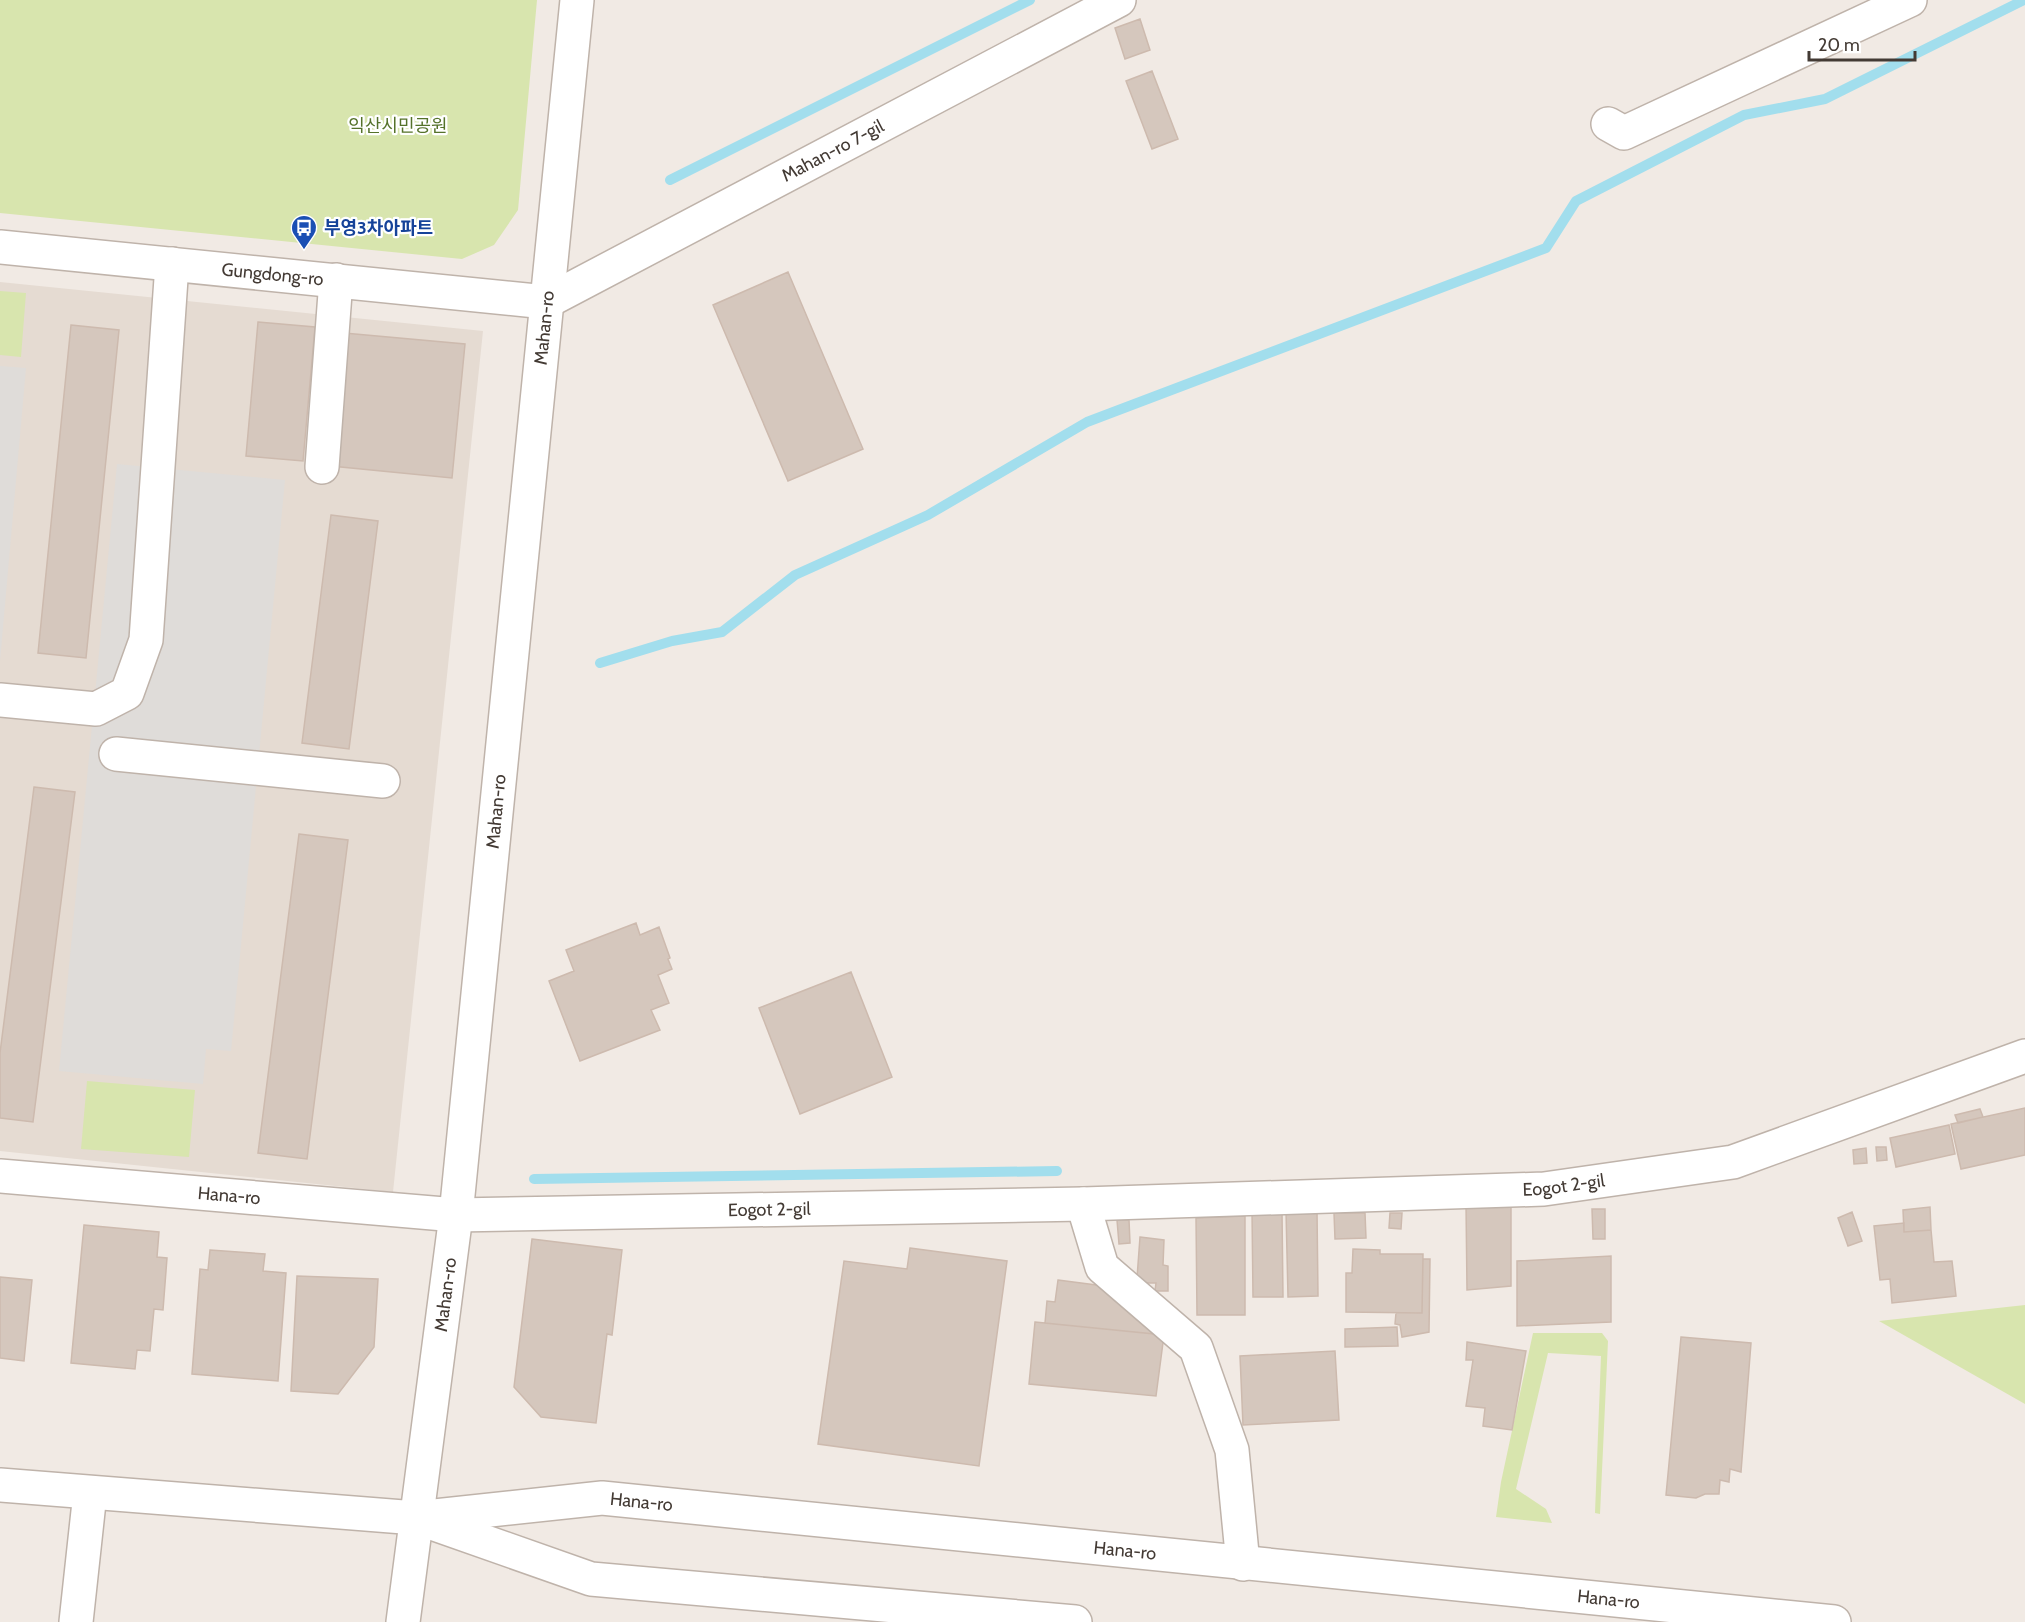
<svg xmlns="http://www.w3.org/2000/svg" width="2025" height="1622" viewBox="0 0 2025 1622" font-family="Cabin,'Noto Sans KR',sans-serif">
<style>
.residential{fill:#e5dbd2}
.green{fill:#d8e5ae}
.parking{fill:#dfdcd9}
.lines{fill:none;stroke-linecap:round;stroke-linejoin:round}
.stream{stroke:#a2deed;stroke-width:10}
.building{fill:#d5c7bd;stroke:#cdbaae;stroke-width:1.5}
.minor-casing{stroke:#bfb3aa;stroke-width:36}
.minor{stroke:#fff;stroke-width:33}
.labels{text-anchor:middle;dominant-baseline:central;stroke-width:4.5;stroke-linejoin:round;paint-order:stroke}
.park-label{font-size:18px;fill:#55722a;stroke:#fff}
.street-label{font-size:18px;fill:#433a34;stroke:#fff}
.transit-label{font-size:18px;font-weight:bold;fill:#164399;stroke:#fff;text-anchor:start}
</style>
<rect width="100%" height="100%" fill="#f1eae4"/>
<path class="residential" d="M0,282L483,331L393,1192L0,1151Z"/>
<path class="green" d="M0,0H537L518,210L494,245L462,259L0,213Z
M0,291L26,293L21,357L0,355Z
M87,1081L195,1090L189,1157L81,1149Z
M2025,1305V1404L1879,1321Z
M1533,1333H1602L1608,1341L1600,1514L1595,1513L1601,1356L1548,1353L1516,1489L1546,1509L1552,1523L1496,1517L1501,1482Z"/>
<path class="parking" d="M0,366L26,368L0,661Z
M117,464L285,480L231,1051L206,1049L203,1084L59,1071Z"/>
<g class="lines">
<path class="stream" d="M670,180L1030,0
M600,663L672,641L722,632L795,575L928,515L1087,422L1546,248L1576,201L1744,115L1825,99L2024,0
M534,1179L1057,1171"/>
</g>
<path class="building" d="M1140,19L1150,50L1125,59L1115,28Z
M1152,71L1178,139L1152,149L1126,81Z
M788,272L863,449L788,481L713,305Z
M258,322L315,327L303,461L246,456Z
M71,325L119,330L86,658L38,653Z
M344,333L465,344L452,478L331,466Z
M331,515L378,521L349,749L302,743Z
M34,787L75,792L33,1122L0,1118V1053Z
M299,834L348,840L307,1159L258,1153Z
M636,923L640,935L659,927L670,958L668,959L672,969L658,975L669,1003L651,1010L660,1030L580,1061L549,981L574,971L566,950Z
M851,972L892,1077L800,1114L759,1008Z
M2025,1108V1155L1961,1169L1951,1124Z
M1980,1109L1983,1117L1958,1123L1955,1115Z
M1949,1125L1955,1154L1896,1167L1890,1138Z
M1876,1147H1886L1887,1160L1877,1161Z
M1866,1148L1867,1163L1854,1164L1853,1150Z
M1511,1202V1286L1467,1290L1466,1204Z
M1930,1207L1931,1230L1904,1232L1903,1210Z
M1592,1209H1605V1239H1593Z
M1317,1210L1318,1296L1288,1297L1286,1211Z
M1252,1211H1282L1283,1297H1253Z
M1852,1212L1862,1241L1848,1246L1838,1218Z
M1334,1213H1365L1366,1238L1335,1239Z
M1390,1213H1402L1401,1229L1389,1228Z
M1245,1216V1315H1197L1196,1218Z
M1117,1220H1129L1130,1243L1119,1244Z
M1904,1223V1232L1931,1230L1934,1262L1952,1261L1956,1296L1892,1303L1890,1279L1880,1280L1874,1226Z
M84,1225L159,1232L157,1257L167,1258L163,1310L154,1309L150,1351L137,1350L135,1369L71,1363Z
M1140,1237L1164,1240L1163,1265L1168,1266V1291H1155L1156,1283H1144L1137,1278Z
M532,1239L622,1250L612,1335L607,1334L596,1423L541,1417L514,1387Z
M910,1248L1007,1261L979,1466L818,1444L844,1261L907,1269Z
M1353,1249L1380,1250V1254H1423L1422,1313L1346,1312V1273H1352Z
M210,1250L265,1254L263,1271L286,1273L278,1381L192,1374L200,1269L208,1270Z
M1611,1256V1322L1517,1326V1261Z
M1423,1259H1430L1429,1332L1402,1337L1400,1325L1395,1324L1396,1313H1422Z
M297,1276L378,1279L374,1347L338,1394L291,1391Z
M0,1277L32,1280L24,1361L0,1358Z
M1058,1280L1104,1286L1164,1335L1045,1323L1047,1301L1055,1302Z
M1035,1322L1164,1335L1156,1396L1029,1384Z
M1397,1327L1398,1346L1345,1347V1329Z
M1681,1337L1751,1343L1741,1472L1730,1469L1729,1482L1720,1480L1719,1494H1705L1696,1498L1666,1495Z
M1467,1342L1526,1351L1512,1430L1483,1426L1485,1408L1466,1406L1473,1360H1466Z
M1335,1351L1339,1420L1243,1425L1240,1356Z"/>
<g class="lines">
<defs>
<g id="minor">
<path d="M1608,124L1624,133L1910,0"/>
<path id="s1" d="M0,247L546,302L1119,0"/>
<path d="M322,467L336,280"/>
<path d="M0,700L96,709L127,693L146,640L172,264"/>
<path d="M116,754L383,781"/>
<path id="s2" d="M0,1176L456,1215L1083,1204L1544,1189L1733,1162L2025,1056"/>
<path d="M1083,1204L1102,1267L1196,1348L1232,1450L1243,1564"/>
<path id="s3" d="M0,1485L416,1518L602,1498L1834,1622"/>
<path d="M426,1521L591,1579L1075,1622"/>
<path d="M76,1622L90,1493"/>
<path id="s4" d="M403,1622L456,1215L577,0"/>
</g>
</defs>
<use href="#minor" class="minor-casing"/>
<use href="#minor" class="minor"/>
</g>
<defs>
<symbol id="bus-pin" viewBox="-11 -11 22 30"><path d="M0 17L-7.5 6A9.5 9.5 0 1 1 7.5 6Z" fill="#1a4fb4" stroke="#fff"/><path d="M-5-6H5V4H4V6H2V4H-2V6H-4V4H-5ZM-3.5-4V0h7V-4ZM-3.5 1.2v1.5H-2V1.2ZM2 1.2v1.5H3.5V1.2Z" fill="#fff"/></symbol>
</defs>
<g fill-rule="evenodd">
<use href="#bus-pin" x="289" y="213" width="30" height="40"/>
</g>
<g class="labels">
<g class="park-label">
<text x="398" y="126">익산시민공원</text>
</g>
<g class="street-label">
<text stroke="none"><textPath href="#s1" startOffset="873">Mahan-ro 7-gil</textPath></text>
<text stroke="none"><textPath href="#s1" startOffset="274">Gungdong-ro</textPath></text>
<text stroke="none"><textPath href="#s4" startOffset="1302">Mahan-ro</textPath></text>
<text stroke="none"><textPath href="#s4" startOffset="816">Mahan-ro</textPath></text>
<text stroke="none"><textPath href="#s2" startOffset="1566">Eogot 2-gil</textPath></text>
<text stroke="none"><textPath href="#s2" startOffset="230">Hana-ro</textPath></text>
<text stroke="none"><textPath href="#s2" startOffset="771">Eogot 2-gil</textPath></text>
<text stroke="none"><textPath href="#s4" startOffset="330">Mahan-ro</textPath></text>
<text stroke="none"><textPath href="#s3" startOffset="644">Hana-ro</textPath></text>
<text stroke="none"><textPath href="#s3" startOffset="1130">Hana-ro</textPath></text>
<text stroke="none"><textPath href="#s3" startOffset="1616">Hana-ro</textPath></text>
</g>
<g class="transit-label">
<text x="324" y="228">부영3차아파트</text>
</g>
</g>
<path d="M1809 51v9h106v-9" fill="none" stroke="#433a34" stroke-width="3"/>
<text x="1818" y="51" font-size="18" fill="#433a34" stroke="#ffffff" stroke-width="4.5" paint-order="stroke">20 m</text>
</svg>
